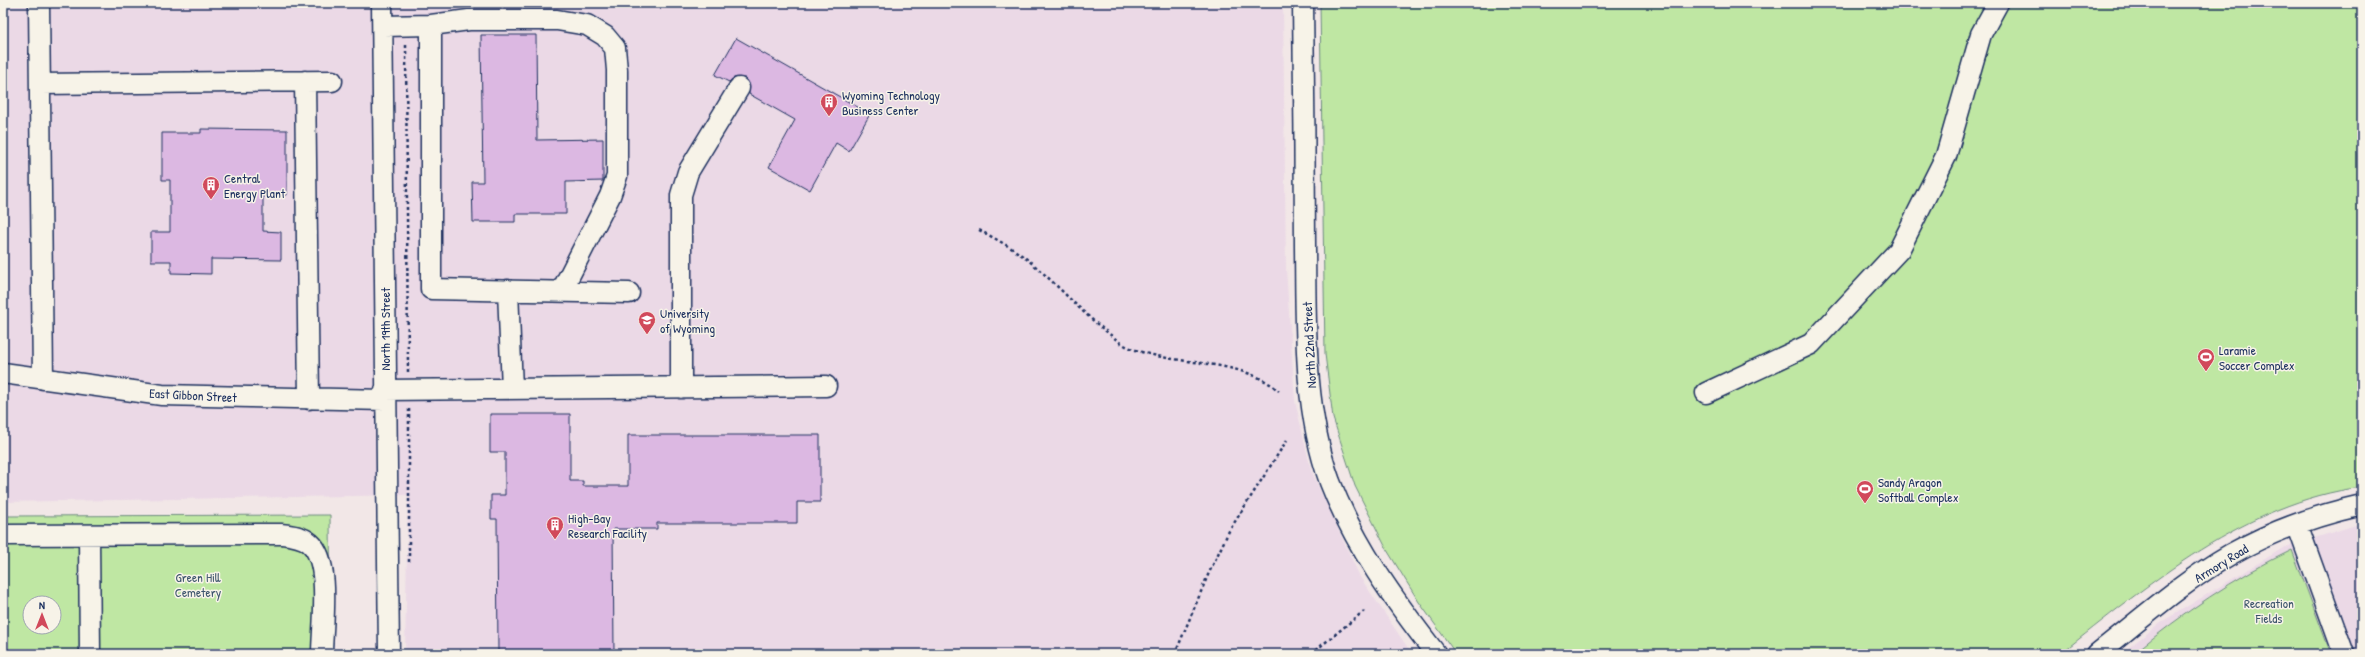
<svg xmlns="http://www.w3.org/2000/svg" width="2365" height="657" viewBox="0 0 2365 657" font-family="'Patrick Hand',sans-serif">
<style>
.built{fill:#ebd9e6}
.green{fill:#bfe7a3;stroke:#6d8b80;fill-rule:evenodd}
.building{fill:#dcb8e2;stroke:#1b2f5e}
.lines{fill:none;stroke-linecap:round;stroke-linejoin:round}
.minor-casing{stroke:#1b2f5e;stroke-width:23}
.path{stroke:#1b2f5e;stroke-width:2.5;stroke-dasharray:3 3;stroke-linecap:butt}
.minor{stroke:#f7f3e8;stroke-width:20}
.labels{text-anchor:middle;dominant-baseline:central;stroke-width:3;stroke-linejoin:round;paint-order:stroke}
.poi-label{font-size:13px;fill:#1b2f5e;stroke:#f7f3e8;text-anchor:start}
.street-label{font-size:13px;fill:#1b2f5e;stroke:#f7f3e8}
.park-label{font-size:13px;fill:#3c546c;stroke:#f7f3e8}
</style>
<rect width="100%" height="100%" fill="#f2e7e7"/>
<filter id="ink" filterUnits="userSpaceOnUse"><feTurbulence type="fractalNoise" baseFrequency=".025" numOctaves="2"/><feDisplacementMap in="SourceGraphic" scale="8" xChannelSelector="R" yChannelSelector="G"/><feConvolveMatrix kernelMatrix="1 2 1 2 8 2 1 2 1" color-interpolation-filters="sRGB"/></filter>
<g filter="url(#ink)">
<path class="built" d="M3,3H1283L1286,269L1295,401L1311,470L1360,577L1412,654H405L408,495L3,502Z
M2362,523V654H2120L2165,620L2283,548Z"/>
<path class="green" d="M1320,3H2362V487C2245,502 2149,584 2060,654H1456L1419,602L1387,550L1355,486L1333,418L1325,354Z
M330,515L331,654H3V516ZM30,603H54V627H30Z
M2292,550L2331,654H2133C2182,614 2235,577 2292,550Z"/>
<path class="building" d="M481,35H536L537,140L603,139V181L566,182V214H515V222H473L472,182H483Z
M736,38L870,114L849,151L836,143L810,190L769,167L795,120L749,94V83L745,78H734L729,82L715,75Z
M201,129L287,130V195H263V231L281,232V260L211,259V274L171,273V261H151V232H170V180H162V133H201Z
M490,414H570V481H583V486H628V435H820V502H797V523H657V529H613L614,654L498,653L497,519H491V495H505V452H490Z"/>
<g class="lines">
<defs>
<path id="minor" d="M39,3L43,379
M382,3L389,654
M1303,3C1304,84 1305,166 1305,247C1306,325 1303,408 1330,482C1355,546 1394,600 1436,654
M431,25V289L629,293
M383,26L431,25L469,20H557L587,25L605,36L615,48L617,70V176L610,196L562,290
M305,81L309,399
M40,84L332,81
M508,290L512,389
M3,373L162,395L385,400
M681,388V195L688,172L739,88
M385,390L826,386
M1706,393L1811,344L1899,250L1946,156L1981,34L1998,3
M2297,524L2344,654
M3,535L281,534C290,535 302,536 310,543C332,562 322,626 322,654
M89,535L90,654
M2097,654C2140,620 2184,581 2231,554C2272,531 2317,515 2362,505"/>
</defs>
<use href="#minor" class="minor-casing"/>
<path class="path" d="M406,45L408,372
M979,230C996,239 1013,248 1028,260C1054,281 1076,307 1102,328C1110,334 1118,342 1126,346C1173,368 1240,356 1279,391
M409,409V562
M1175,654L1208,575L1229,531L1287,440
M1311,654L1364,611"/>
<use href="#minor" class="minor"/>
</g>
</g>
<defs>
<symbol id="building-pin" viewBox="-11 -11 22 30"><path d="M0 17L-7.5 6A9.5 9.5 0 1 1 7.5 6Z" fill="#d1495b" stroke="#f7f3e8"/><path d="M-4-6H4V6H1V3H-1V6H-4ZM-2.5-4.3h1.7v1.8h-1.7ZM.8-4.3h1.7v1.8H.8ZM-2.5-1h1.7V.8h-1.7ZM.8-1h1.7V.8H.8Z" fill="#fff"/></symbol>
<symbol id="university-pin" viewBox="-11 -11 22 30"><path d="M0 17L-7.5 6A9.5 9.5 0 1 1 7.5 6Z" fill="#d1495b" stroke="#f7f3e8"/><path d="M0-5L7-2L0 1L-7-2ZM-4 1L0 2.5L4 1V4Q0 6-4 4Z" fill="#fff"/></symbol>
<symbol id="stadium-pin" viewBox="-11 -11 22 30"><path d="M0 17L-7.5 6A9.5 9.5 0 1 1 7.5 6Z" fill="#d1495b" stroke="#f7f3e8"/><path d="M0-5a6.5 5 0 1 0 0 10a6.5 5 0 1 0 0-10ZM-3.5-1.8h7v3.6h-7Z" fill="#fff"/></symbol>
</defs>
<g fill-rule="evenodd">
<use href="#building-pin" x="819" y="92" width="20" height="27"/>
<use href="#building-pin" x="201" y="175" width="20" height="27"/>
<use href="#university-pin" x="637" y="310" width="20" height="27"/>
<use href="#stadium-pin" x="2196" y="347" width="20" height="27"/>
<use href="#stadium-pin" x="1855" y="479" width="20" height="27"/>
<use href="#building-pin" x="545" y="515" width="20" height="27"/>
</g>
<g class="labels">
<g class="poi-label">
<text x="842" y="95">Wyoming Technology<tspan x="842" dy="15">Business Center</tspan></text>
<text x="224" y="178">Central<tspan x="224" dy="15">Energy Plant</tspan></text>
<text x="660" y="313">University<tspan x="660" dy="15">of Wyoming</tspan></text>
<text x="2219" y="350">Laramie<tspan x="2219" dy="15">Soccer Complex</tspan></text>
<text x="1878" y="482">Sandy Aragon<tspan x="1878" dy="15">Softball Complex</tspan></text>
<text x="568" y="518">High-Bay<tspan x="568" dy="15">Research Facility</tspan></text>
</g>
<g class="street-label">
<text transform="translate(385 329) rotate(-90)">North 19th Street</text>
<text transform="translate(1309 345) rotate(-93)">North 22nd Street</text>
<text transform="translate(193 395) rotate(3)">East Gibbon Street</text>
<text transform="translate(2221 563) rotate(-32)">Armory Road</text>
</g>
<g class="park-label">
<text x="198" y="577">Green Hill<tspan x="198" dy="15">Cemetery</tspan></text>
<text x="2269" y="603">Recreation<tspan x="2269" dy="15">Fields</tspan></text>
</g>
</g>
<rect width="2365" height="657" fill="none" stroke="#f7f3e8" stroke-width="16"/>
<rect x="8" y="8" width="2349" height="641" fill="none" stroke="#1b2f5e" stroke-width="1.5" filter="url(#ink)"/>
<g transform="translate(42 615)"><circle r="19" fill="#f7f3e8" stroke="#9fa5b1"/>
<path d="M0-3L7 15L0 10L-7 15Z" fill="#d1495b"/>
<text y="-6" font-size="11" font-weight="bold" text-anchor="middle" fill="#1b2f5e">N</text>
</g>
</svg>
